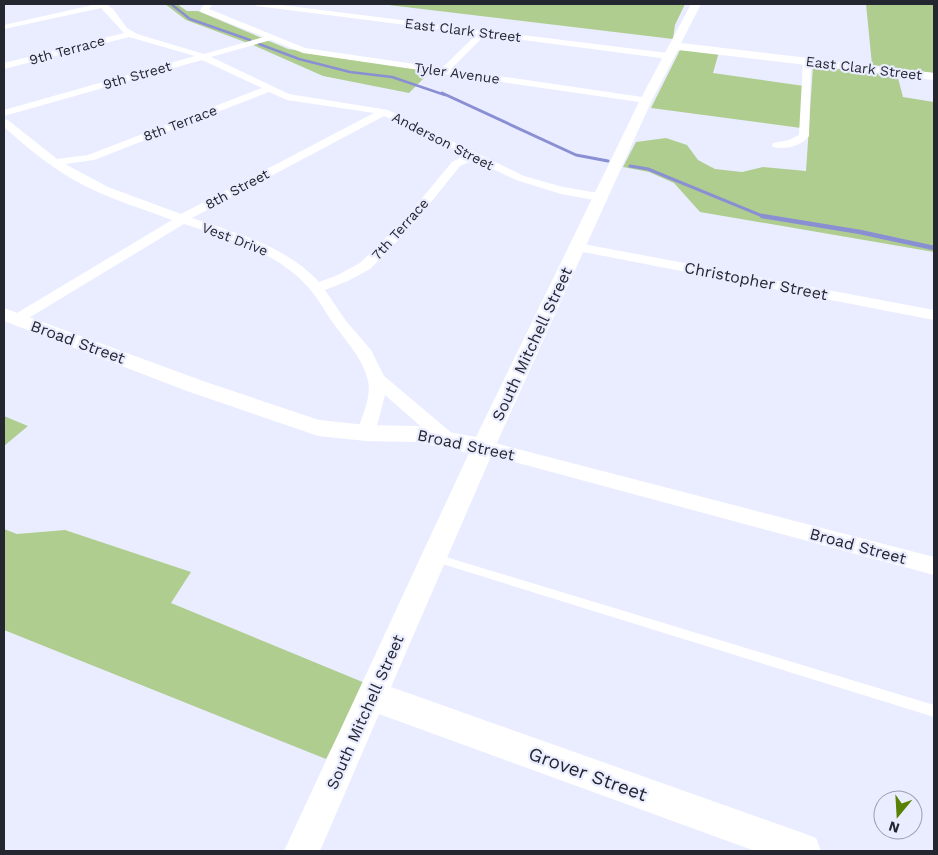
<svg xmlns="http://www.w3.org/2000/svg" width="938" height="855" viewBox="0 0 938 855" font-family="'Work Sans',sans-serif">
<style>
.green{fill:#b0cd90}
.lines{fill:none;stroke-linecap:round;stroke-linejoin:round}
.stream-far2{stroke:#8a8fd3;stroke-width:2.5}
.stream-far1{stroke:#8a8fd3;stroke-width:3}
.stream{stroke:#8a8fd3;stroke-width:4.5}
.service{fill:#fff;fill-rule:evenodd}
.minor{fill:#fff;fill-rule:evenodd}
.tertiary{fill:#fff;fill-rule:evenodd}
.labels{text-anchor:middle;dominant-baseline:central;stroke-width:4.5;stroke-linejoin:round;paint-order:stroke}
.far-street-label{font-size:14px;fill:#242630;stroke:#eaedff}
.street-label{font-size:16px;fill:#242630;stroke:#eaedff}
.near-street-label{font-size:19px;fill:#242630;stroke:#eaedff}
</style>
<rect width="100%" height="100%" fill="#eaedff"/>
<path class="green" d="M165,4H177L187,11H198L288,49L431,71L409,93L323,76L253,45L186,20Z
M380,4H685L675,25L673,39Z
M866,4H934V73L872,65Z
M680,50L719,52L713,73L804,86L801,128L651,108Z
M813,66L897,74L903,97L934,102V252L700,212L674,183L649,172L623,167L636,142L666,138L687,145L698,160L715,169L742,172L763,167L806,171Z
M4,416L28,426L4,446Z
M4,529L17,534L65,530L191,572L171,603L365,683L326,759L4,630Z"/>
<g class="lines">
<path class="stream-far2" d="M171,4L190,19L250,40
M259,44L299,59L350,72L392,77L445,95"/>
<path class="stream-far1" d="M442,93L576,155L608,161
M630,166L648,169L765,217"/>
<path class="stream" d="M762,216L860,232L934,248"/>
<path class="service" d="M436,554L934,705V717L436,562L432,561L431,558L432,555Z"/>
<path class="minor" d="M97,4H106L113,9L127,28L137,34L204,54L264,37L201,12L200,10L205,4H213L209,9L305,48L442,68L477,34L257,6L253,4H273L668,53L672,56L668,59L485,35L451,69L649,98L651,100L646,103L303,53L271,40L211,57L289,94L388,110L524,176L563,187L604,194L606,197L600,201L561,194L516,180L474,160L460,166L411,227L370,269L348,281L325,290L346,321L371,350L384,376L453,434L456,439L453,444L447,446L441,444L385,395L375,433L372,438L366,439L360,438L357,433C361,417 372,398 368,381C363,359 349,345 336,327C326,314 319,299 308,287C276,251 226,238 184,224L22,322H12L10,319L12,316L172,220C143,209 113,200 85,186C55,171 29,149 4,127V119L8,120L57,159L88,155L262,88L202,60L4,116V110L195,56L129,37L4,69V63L124,33L101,8L4,29V25ZM269,92L287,100L374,113L181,214L108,187L65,164L94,160ZM384,116L466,155L452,162L403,221L360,263L338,275L319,282C286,246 236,233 192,218Z
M807,58L811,61L809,136C801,146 786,150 773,147L772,145L773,143L789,140L799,135L803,61Z
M578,243L934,310V320L573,250L571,247L573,244Z
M483,440L934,557V575L477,452L474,447L477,442Z"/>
<path class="tertiary" d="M691,4H701L681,43L934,73V80L678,50L652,100L495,447L391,687L803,833L816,838L821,851H755L379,714L320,851H284L469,453L416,442L366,441L318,436L187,391L4,321V308L203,381L319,420L366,425L416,426L476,437L640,100Z"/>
</g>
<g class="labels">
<g class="far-street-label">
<text transform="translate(463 30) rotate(7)">East Clark Street</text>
<text transform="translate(67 50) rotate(-15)">9th Terrace</text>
<text transform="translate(864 68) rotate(7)">East Clark Street</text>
<text transform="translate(457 73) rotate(8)">Tyler Avenue</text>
<text transform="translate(137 75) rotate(-16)">9th Street</text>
<text transform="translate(180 123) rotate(-21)">8th Terrace</text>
<text transform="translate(443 141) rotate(27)">Anderson Street</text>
<text transform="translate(237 189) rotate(-28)">8th Street</text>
<text transform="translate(400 229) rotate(-48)">7th Terrace</text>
<text transform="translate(235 239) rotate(21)">Vest Drive</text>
</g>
<g class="street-label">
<text transform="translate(756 281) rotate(11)">Christopher Street</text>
<text transform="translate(78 342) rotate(20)">Broad Street</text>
<text transform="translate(532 344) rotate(-65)">South Mitchell Street</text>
<text transform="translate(466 445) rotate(12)">Broad Street</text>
<text transform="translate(858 546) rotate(15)">Broad Street</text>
<text transform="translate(365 712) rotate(-66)">South Mitchell Street</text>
</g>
<g class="near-street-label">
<text transform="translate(588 774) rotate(20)">Grover Street</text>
</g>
</g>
<rect width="938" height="855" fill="none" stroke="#242630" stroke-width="10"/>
<g transform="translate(898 815) rotate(198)"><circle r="24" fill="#eaedff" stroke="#9b9dac"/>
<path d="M0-4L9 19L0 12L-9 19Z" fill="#588002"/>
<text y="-8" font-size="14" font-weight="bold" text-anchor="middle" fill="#242630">N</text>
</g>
</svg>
